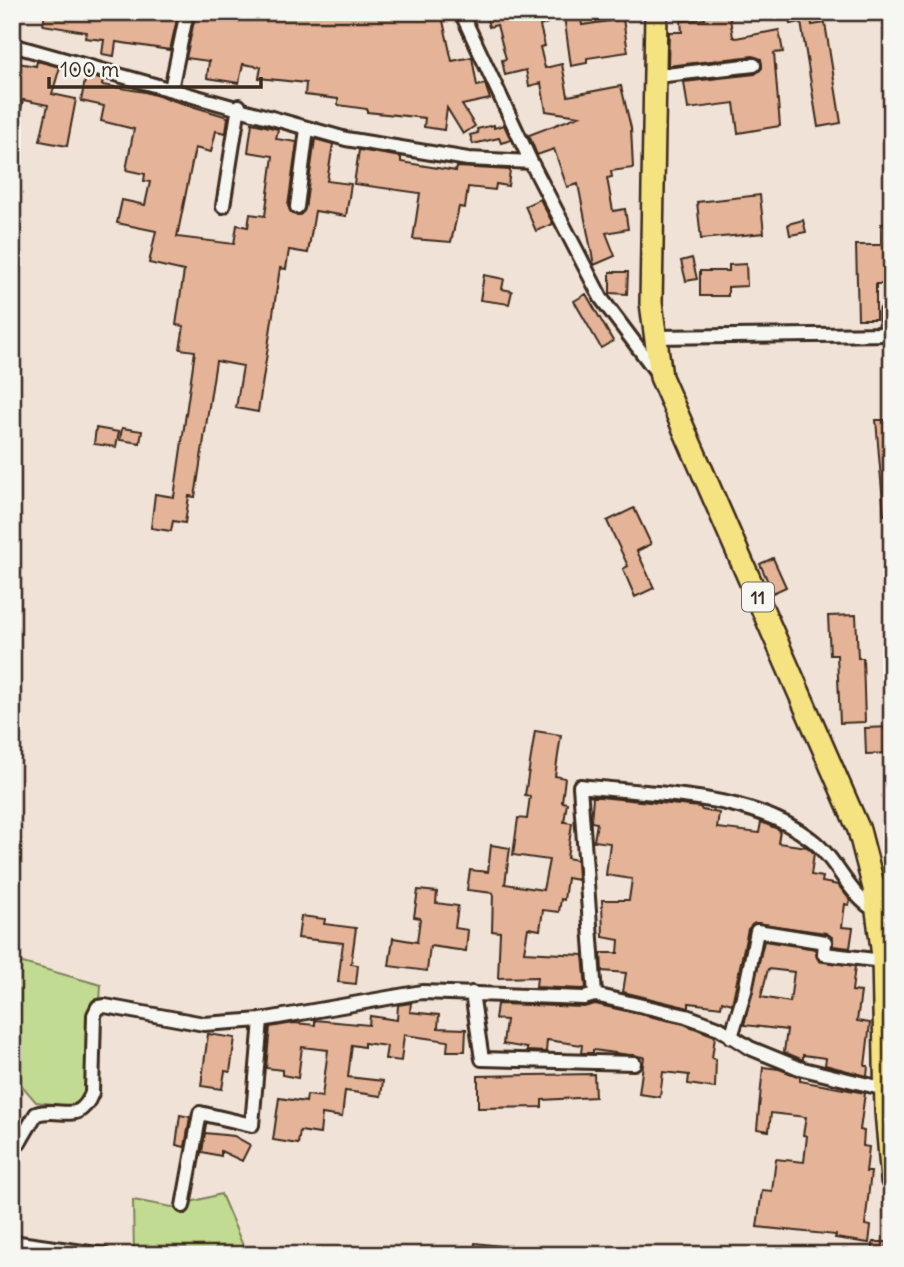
<svg xmlns="http://www.w3.org/2000/svg" width="904" height="1267" viewBox="0 0 904 1267" font-family="Delius,sans-serif">
<style>
.green{fill:#c2db92;stroke:#7e8258;stroke-width:2}
.building{fill:#e5b397;stroke:#3b2a1e;stroke-width:2;fill-rule:evenodd}
.lines{fill:none;stroke-linecap:round;stroke-linejoin:round}
.service-casing{stroke:#3b2a1e;stroke-width:11}
.minor-casing{stroke:#3b2a1e;stroke-width:18}
.trunk-casing{stroke:#3b2a1e;stroke-width:26}
.service{stroke:#f6f6f2;stroke-width:6}
.minor{stroke:#f6f6f2;stroke-width:12}
.trunk{stroke:#f5e382;stroke-width:21}
.labels{text-anchor:middle;dominant-baseline:central;stroke-width:5;stroke-linejoin:round;paint-order:stroke}
.shield{fill:#f6f6f2;stroke:#73675e;stroke-width:2}
.shield-label{font-size:18px;font-weight:bold;fill:#3b2a1e}
</style>
<rect width="100%" height="100%" fill="#f1e2d7"/>
<filter id="ink" filterUnits="userSpaceOnUse"><feTurbulence type="fractalNoise" baseFrequency=".0143" numOctaves="2"/><feDisplacementMap in="SourceGraphic" scale="14" xChannelSelector="R" yChannelSelector="G"/><feConvolveMatrix kernelMatrix="1 2 1 2 8 2 1 2 1" color-interpolation-filters="sRGB"/></filter>
<g filter="url(#ink)">
<path class="green" d="M12,960L101,985L94,1109L36,1102L12,1074Z
M221,1194L247,1255H134L133,1200L172,1207Z"/>
<path class="building" d="M45,12H147L177,19L170,50L116,42L114,56L102,54L104,40L85,38L86,32L43,25Z
M196,12L314,15V12H441L452,61L472,57L477,86L485,84L490,99L462,105L475,126L463,134L447,108L444,130L424,127L425,118L367,112V109L338,105V99L305,95L306,83L259,78L261,67L243,64L239,83L207,78L209,61L186,58Z
M485,12H580L582,25L623,19L628,52L587,58V63L571,66L564,16L540,26L545,46L540,47L545,68L562,64L568,96L621,86L631,128L633,168L611,171L612,177L607,178L613,211L625,209L628,229L606,233L615,256L594,265L578,184L567,187L554,149L537,155L529,135L579,116L546,111L541,83L529,86L526,70L505,75L502,60L506,59L497,25L489,27Z
M704,12H729L733,37L736,38L779,30L783,52L774,53L780,126L738,133L734,103L688,109L684,82L755,74L762,68L761,59L753,56L668,66L669,32H682L681,21L705,19Z
M787,12H823V17L811,20L812,25L825,23L841,123L818,127L801,22L790,24Z
M37,61L60,67L52,94L76,99L67,146L40,141L48,105L23,100L17,128L12,127V80L18,63L36,66Z
M86,75L103,80L102,85L145,92L228,117L226,133L216,131L211,152L195,148L177,237L234,244L237,225L248,227L250,214L265,216L273,156L248,152L252,123L278,129L276,139L297,142L288,206L292,214L300,215L305,209L315,139L333,144L327,181L351,184L346,216L315,211L308,253L289,250L286,269L280,268L258,412L236,408L243,366L216,361L195,497L189,496L185,523L173,521L171,531L151,528L155,494L174,497L195,351L180,349L184,326L176,325L184,271L149,263L156,231L117,223L122,200L145,205L150,182L144,181L145,174L126,170L134,129L101,121L104,106L81,101Z
M494,125V128L504,125L511,140L501,143L499,138L473,144L470,135L478,133L477,129Z
M359,150L401,157V162L456,171L457,167L510,170L508,186L496,184L495,190L468,187L465,208L459,207L451,242L413,239L420,193L354,184Z
M760,195L764,233L701,239L697,202Z
M540,199L553,224L536,231L525,206Z
M803,220L806,232L790,235L788,224Z
M881,224H892V284H876V319H858L856,245H881Z
M692,258L697,279L686,281L681,261Z
M746,264L747,286L728,287V296H700V271H729V265Z
M610,272H628L627,294L610,293Z
M484,275L504,279L502,289L512,291L509,304L480,300Z
M586,294L613,341L601,348L574,301Z
M876,420H892V514L884,515Z
M96,428L119,432L116,447L94,444Z
M122,428L142,431L140,443L120,440Z
M634,508L651,544L637,551L654,588L635,597L623,569L628,566L607,521Z
M773,558L786,587L773,593L760,564Z
M856,615L858,658H863L865,722L840,723L837,655H830L828,616Z
M892,727V753L866,754L865,728Z
M535,731L561,735L555,776L565,778L562,802L567,803L564,822L572,823L567,858L577,860L578,880L567,878L564,900L561,899L559,912L543,910L540,930L528,928L524,952L583,955L586,988L583,989L536,987L537,977L498,978L500,932L492,931L493,893L467,890L470,870L488,872L491,845L510,848L505,884L543,890L549,860L513,855L518,818L527,819L530,796L525,795Z
M589,796L700,807L702,810L719,813L717,828L759,833L761,822L780,830L778,843L807,847L814,853L811,875L823,877L822,882L838,885L850,900L849,905L845,904L842,927L853,928L850,948L833,946V938L826,933L755,923L748,929L732,1004L722,1001L721,1007L689,1003V1008L623,992L626,973L602,971L601,953H618L619,940L603,937L602,900H629L632,879L606,875L610,843L594,841L597,823L591,822L593,797Z
M418,890L437,892L436,903L458,906L455,928L468,930L466,951L430,946L427,971L389,966L393,938L417,942L420,918L414,917Z
M301,916L325,919L324,924L356,928L351,964L358,965L356,984L338,982L343,943L298,938Z
M764,941L816,949L819,961L855,966L852,991L861,992L857,1021L870,1023L865,1066H868L867,1076L825,1065L826,1058L803,1055V1060L784,1052L787,1030L744,1025ZM768,969L794,972L790,1002L761,997Z
M411,1003L410,1012L439,1015L438,1028L466,1029L465,1051H447L448,1041L404,1035L401,1061L385,1059L387,1046L364,1043V1047L352,1045L348,1077L383,1081L381,1096L345,1091L342,1117L322,1114L320,1134L300,1131L298,1144L273,1140L279,1098L306,1102L307,1095L322,1097L328,1050L302,1047L298,1078L282,1075V1070L266,1068L270,1027L294,1023L315,1025V1020L369,1025L370,1016L397,1020L398,1005Z
M497,1004L584,1007L595,1004L684,1024L715,1036L712,1058L716,1059L715,1088L688,1084L689,1075L663,1072L660,1097L639,1094L644,1057L593,1050V1053H581L582,1045L547,1040L546,1052L527,1051V1048L503,1044L506,1020L495,1019Z
M208,1034L235,1038L230,1072L225,1071L222,1089L201,1086Z
M763,1067L779,1069L800,1077V1081L865,1093L860,1130L864,1131L863,1146L869,1147L866,1172H871L865,1225L871,1226L869,1243L835,1238L836,1235L757,1227L762,1190L772,1191L776,1159L804,1162L807,1136L803,1135L806,1117L771,1113L769,1131L757,1129Z
M594,1074L595,1097L542,1100V1107L478,1108V1076Z
M180,1115L190,1117L185,1147L176,1145Z
M205,1133L234,1136L250,1145L242,1161L221,1151V1156L202,1152Z
M873,1242H887L886,1255H873Z
M475,1243L508,1247V1255H474Z"/>
<g class="lines">
<defs>
<path id="service" d="M883,334V312L892,297"/>
<path id="minor" d="M461,12L531,162
M12,45L346,139L468,159L531,162L601,298L658,374
M657,76L754,65
M171,89L187,12
M223,206L239,106
M297,207L307,129
M653,337L892,334
M874,888L892,890
M472,993L482,1059L634,1063
M595,995L580,786C656,795 750,792 812,840C837,859 849,897 877,911
M731,1037L745,991L757,931L825,942L824,954L883,961
M12,1145L19,1143L36,1114C61,1106 79,1126 92,1093L94,1015L98,1007L105,1006L204,1024L261,1020L422,992L584,998L595,995L686,1016L719,1028L750,1048L799,1068L885,1089
M183,1206L200,1113L252,1125L261,1020
M12,1242L104,1255"/>
<path id="trunk" d="M656,12L651,303L661,377L859,830L874,888L883,956L886,1111L892,1180"/>
</defs>
<use href="#service" class="service-casing"/>
<use href="#minor" class="minor-casing"/>
<use href="#trunk" class="trunk-casing"/>
<use href="#service" class="service"/>
<use href="#minor" class="minor"/>
<use href="#trunk" class="trunk"/>
</g>
</g>
<g class="labels">
<rect class="shield" x="742" y="582.5" width="32" height="29" rx="5"/>
<g class="shield-label">
<text x="758" y="597">11</text>
</g>
</g>
<rect width="904" height="1267" fill="none" stroke="#f6f6f2" stroke-width="42"/>
<rect x="21" y="21" width="862" height="1225" fill="none" stroke="#3b2a1e" stroke-width="2.5" filter="url(#ink)"/>
<path d="M49 77v10h212v-10" fill="none" stroke="#3b2a1e" stroke-width="3.5"/>
<text x="60" y="77" font-size="21" fill="#3b2a1e" stroke="#f6f6f2" stroke-width="5" paint-order="stroke">100 m</text>
</svg>
